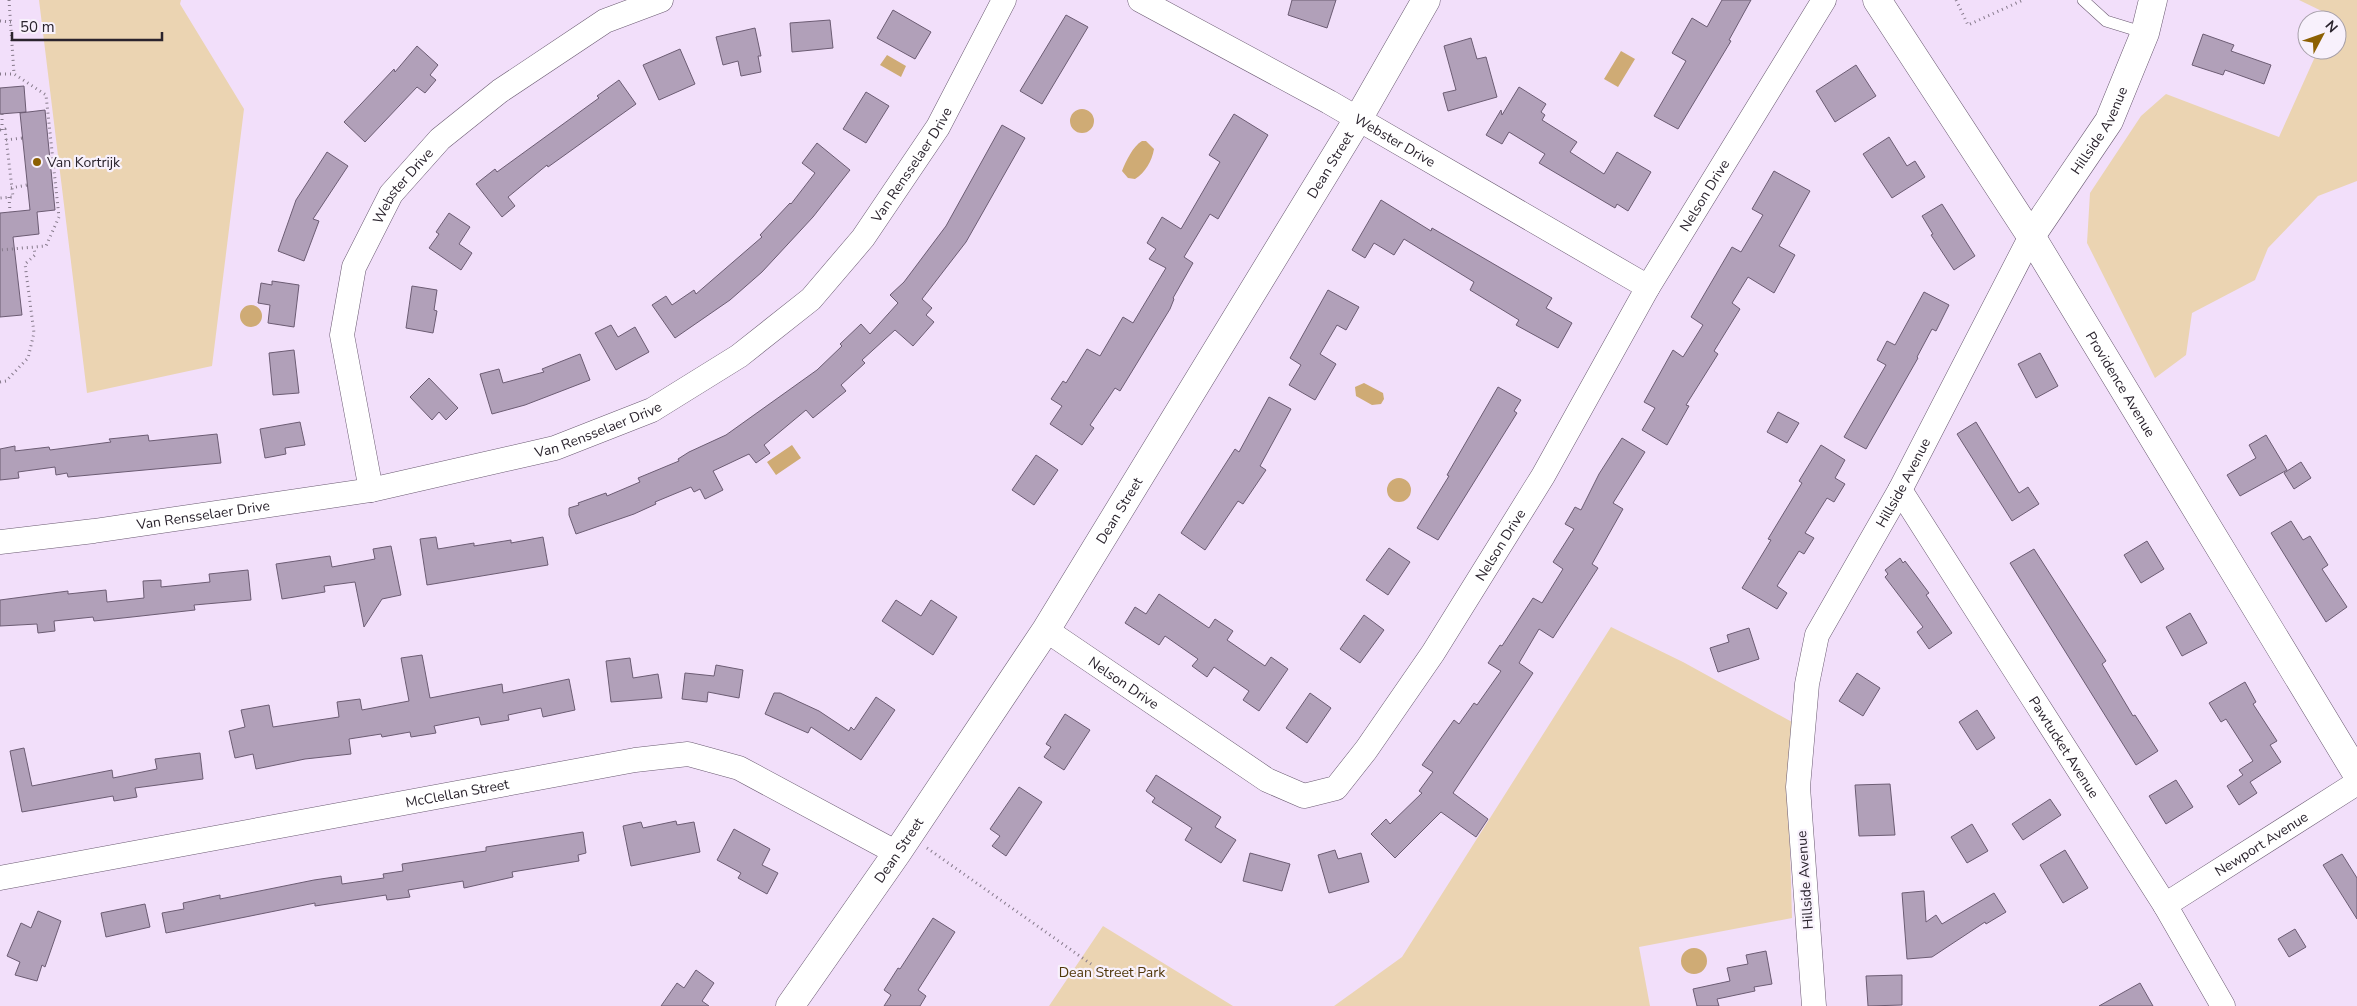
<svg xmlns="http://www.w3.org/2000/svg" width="2357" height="1006" viewBox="0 0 2357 1006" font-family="'Nunito Sans',sans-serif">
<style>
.green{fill:#ebd4b2}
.water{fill:#cfab75}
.building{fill:#b1a0b9;stroke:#6c5c73}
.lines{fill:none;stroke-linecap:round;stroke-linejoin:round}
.lane-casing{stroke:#6a5a71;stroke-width:12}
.street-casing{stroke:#6a5a71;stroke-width:25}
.secondary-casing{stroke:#6a5a71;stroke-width:29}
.path{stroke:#867a8b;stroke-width:3;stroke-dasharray:1 4;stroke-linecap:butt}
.lane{stroke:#fff;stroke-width:11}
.street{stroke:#fff;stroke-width:24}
.secondary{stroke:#fff;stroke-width:28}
.poi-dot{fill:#8c6003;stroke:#f8f1fc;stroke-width:2}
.labels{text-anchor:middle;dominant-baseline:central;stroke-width:4.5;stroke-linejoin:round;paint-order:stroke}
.street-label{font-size:14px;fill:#2a232d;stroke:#f8f1fc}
.poi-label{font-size:14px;fill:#2a232d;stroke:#f8f1fc;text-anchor:start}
.park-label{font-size:14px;fill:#50370a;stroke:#f8f1fc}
</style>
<rect width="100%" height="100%" fill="#f2dffa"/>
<path class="green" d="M39,0H181L180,4L244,109L212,366L87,393Z
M2299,0H2357V181L2318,196L2268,248L2255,280L2192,313L2186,355L2155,378L2087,243L2090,193L2141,116L2166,94L2279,137L2318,50H2337V20H2331L2332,16Z
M1611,627L1683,662L1792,722L1788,779L1792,918L1639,947L1650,1006H1334L1402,957Z
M1103,926L1233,1006H1049Z"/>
<path class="water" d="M1621,51L1635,59L1618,87L1604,79Z
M887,55L906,66L901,77L880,65Z
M1070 121a12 12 0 1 1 24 0a12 12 0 1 1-24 0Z
M1142,141H1146L1154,149C1152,161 1145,173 1135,179L1128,178L1122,171C1126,161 1133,146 1142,141Z
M240 316a11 11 0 1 1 22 0a11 11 0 1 1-22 0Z
M1364,383L1383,393L1384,399L1381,404L1372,405L1356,396L1355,387Z
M792,445L801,458L776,475L767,462Z
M1387 490a12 12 0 1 1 24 0a12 12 0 1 1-24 0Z
M1681 961a13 13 0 1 1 26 0a13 13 0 1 1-26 0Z"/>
<path class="building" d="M1292,0H1336L1327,28L1288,15Z
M1722,0H1751L1729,40L1731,41L1678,129L1654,116L1686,61L1672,53L1692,18L1707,27Z
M893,10L931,32L915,59L877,38Z
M1066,15L1088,27L1042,104L1020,91Z
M830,20L833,48L792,52L790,23Z
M755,28L761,56H758L761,72L741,76L738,61L723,65L716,37Z
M2203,34L2234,45L2231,51L2271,65L2264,84L2225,70L2223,75L2192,65Z
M1471,38L1477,59L1486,57L1497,97L1448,111L1443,93L1456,90L1444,46Z
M417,46L438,65L430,75L436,80L425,93L417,87L365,142L344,122L394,69L395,72Z
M680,49L695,84L659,100L643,65Z
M1856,65L1876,96L1835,122L1816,91Z
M619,80L636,104L548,167L547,165L508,197L515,206L502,217L476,184L495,169L497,172L599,98L597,96Z
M24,86L26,112L0,114V88Z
M1519,87L1546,104L1541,112L1545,115L1542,120L1577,142L1570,152L1604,174L1617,152L1651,172L1628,211L1617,204L1615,208L1539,163L1545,154L1509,132L1502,144L1486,135L1501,110L1502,115Z
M866,92L889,106L866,143L843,129Z
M45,110L55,210L37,212L39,234L13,237L22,315L0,317V213L30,210L20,113Z
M1234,114L1268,135L1218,219L1210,214L1184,257L1193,263L1173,298L1174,299L1170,309L1120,391L1115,388L1090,425L1094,428L1082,445L1050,424L1062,406L1051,399L1063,381L1066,383L1087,349L1100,356L1123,317L1133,323L1166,268L1149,259L1156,249L1147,243L1162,217L1181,229L1220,162L1209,155Z
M1002,125L1025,138L966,242L922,299L932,308L926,315L934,322L913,346L895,330L862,360L865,363L841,385L846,391L813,418L806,410L764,445L770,453L756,463L749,454L713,471L723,490L705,499L700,489L694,492L691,487L655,502L656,504L634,514L576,534L569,515V508L579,505L578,503L606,493L607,496L640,482L638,478L679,461L678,459L689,452L726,435L817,370L842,346L840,344L861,324L870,334L898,303L890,295L904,282L946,226Z
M1889,137L1907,166L1915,161L1925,177L1892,198L1863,154Z
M817,143L850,170L813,217L762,272L730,300L675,338L652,305L666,296L672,305L694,290L696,294L762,237L760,235L790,203L791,204L815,173L802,163Z
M327,152L348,166L313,219L319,221L304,261L278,251L296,200Z
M1774,171L1810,191L1779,246L1795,255L1774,293L1748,277L1732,303L1740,309L1714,351L1718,354L1686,405L1689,406L1667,445L1642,430L1655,408L1644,402L1673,350L1683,357L1703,325L1691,317L1732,247L1741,252L1763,215L1752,209Z
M1381,200L1431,231L1432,228L1552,298L1546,308L1572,323L1558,348L1516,325L1519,320L1470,290L1474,282L1404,239L1394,255L1374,243L1365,258L1352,250Z
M1942,204L1975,256L1954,270L1931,235L1933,234L1922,216Z
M449,213L470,227L459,244L472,253L461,270L429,248L439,234L436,232Z
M272,281L299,285L294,327L268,323L270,305L258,303L261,283L272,285Z
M412,286L437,290L434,310L437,311L433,333L406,328Z
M1328,290L1359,307L1346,330L1337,325L1320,354L1336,364L1315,400L1289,385L1301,365L1290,358Z
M1924,292L1949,305L1936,331L1932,329L1917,357L1918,358L1866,449L1844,437L1886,365L1877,360L1887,341L1895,345Z
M611,325L618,337L635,327L649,352L616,370L595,333Z
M294,350L299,393L273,395L269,353Z
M2040,353L2058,386L2036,398L2018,364Z
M580,354L590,380L525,405L492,414L480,374L499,369L503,383L544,372L542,369Z
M429,378L458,408L446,420L439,412L432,420L410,397Z
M1498,387L1521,400L1514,411L1517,413L1438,540L1417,528L1449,476L1447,475Z
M1269,397L1291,409L1260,466L1266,470L1243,504L1238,501L1205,550L1181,533L1235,449L1239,452Z
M1778,412L1799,423L1787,443L1767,432Z
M300,422L305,445L285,448L286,454L265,458L260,429Z
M1976,422L2019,493L2028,487L2039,504L2012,521L1957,434Z
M217,434L221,463L68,477L67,473L56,475L55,467L18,472L19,478L0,480V449L15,446V451L49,447L50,450L111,442L109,439L148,435L149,441Z
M2266,435L2287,470L2240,496L2227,475L2256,458L2249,445Z
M1622,438L1645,452L1613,503L1623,509L1592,564L1598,568L1553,638L1539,629L1519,663L1533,673L1453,793L1488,819L1476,837L1441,812L1395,858L1371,834L1386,819L1390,824L1422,793L1419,791L1433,772L1422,765L1454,720L1459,724L1474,703L1477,705L1501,671L1488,663L1500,645L1502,646L1533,598L1542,603L1563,569L1553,562L1574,529L1565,524L1575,507L1581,510L1599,474Z
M1821,445L1845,460L1835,478L1845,484L1834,502L1827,498L1805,533L1814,538L1804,554L1799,551L1777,586L1787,593L1777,609L1742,588L1771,540L1768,539L1802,483L1799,481Z
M1036,455L1058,470L1034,505L1012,490Z
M2301,462L2311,478L2294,489L2284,473Z
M2291,521L2303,540L2310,536L2328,565L2322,569L2347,607L2326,622L2271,533Z
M436,537L438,549L474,543V546L511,540V543L543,537L548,565L427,585L420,539Z
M2147,541L2164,569L2141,583L2124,555Z
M391,546L401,595L382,599L364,627L355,582L324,586L325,592L282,599L276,564L330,556L332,567L375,559L373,549Z
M1389,548L1410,562L1388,595L1366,580Z
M2034,549L2106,661L2102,664L2133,716L2135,715L2158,751L2136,765L2010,563Z
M1900,558L1903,563L1905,561L1929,593L1926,595L1952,633L1929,649L1917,632L1923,627L1885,577L1888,574L1885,570Z
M248,570L251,600L194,605L195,610L132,617L94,621L93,617L54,621L55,631L38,633L37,624L0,626V600L68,591V594L106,590L107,602L144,598L143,581L161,580V587L210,582L209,574Z
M1159,594L1209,628L1215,619L1233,631L1227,640L1265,666L1271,657L1288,669L1259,711L1243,700L1249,691L1214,667L1207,677L1192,666L1198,659L1165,636L1159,645L1125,623L1135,607L1146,614Z
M896,600L921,616L931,600L957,617L933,655L882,621Z
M2190,613L2207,643L2182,656L2166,627Z
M1364,615L1384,630L1360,663L1340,649Z
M1749,628L1759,659L1718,672L1710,648L1729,642L1727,635Z
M422,655L430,698L502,684L503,693L569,679L575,710L543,717L541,708L508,715L509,720L481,725L479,717L434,726L436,733L411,737L410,732L382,737L381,734L349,739L351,754L305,759L256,769L253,754L235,758L229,731L245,727L241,710L269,705L273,727L339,717L337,702L360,699L362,710L409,701L401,658Z
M630,658L633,678L658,674L662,698L611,702L606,661Z
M716,665L743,670L739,698L708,692L707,702L682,699L685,673L714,676Z
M1857,673L1880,688L1863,716L1839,701Z
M2245,682L2256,702L2253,704L2277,741L2270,745L2281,762L2250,782L2257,793L2239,805L2227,786L2243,775L2239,770L2253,761L2226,719L2221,722L2209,703Z
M774,693H780L819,711L849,731L851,727L854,730L876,697L895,710L861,760L811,727L808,733L765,714Z
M1310,693L1331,708L1307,743L1286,728Z
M1977,710L1995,738L1977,750L1959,722Z
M1065,714L1090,730L1064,770L1044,757L1051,747L1046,744Z
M24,748L32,786L112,770L113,778L157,769L155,759L200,753L203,779L135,788L137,797L114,801L113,796L22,812L10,751Z
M1156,775L1221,817L1215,827L1236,840L1221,863L1185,840L1192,828L1152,802L1155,798L1146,791Z
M2176,780L2193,807L2166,824L2149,796Z
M1890,784L1895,835L1859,836L1855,785Z
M1019,787L1042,802L1006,856L992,846L1000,836L990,829Z
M2050,799L2061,815L2023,840L2012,824Z
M676,821L677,825L694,822L700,852L631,866L623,826L641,822L643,828Z
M1972,824L1988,851L1967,863L1951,837Z
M734,829L770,849L762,865L778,873L767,894L738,878L741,873L717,860Z
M583,832L586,853L578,855L579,861L512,872L513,877L464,888L463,881L408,890L410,897L387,900L386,895L315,906V903L166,933L162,913L184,909L183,903L220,895V899L314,880L341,876L342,884L384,878L383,874L403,871L402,864L486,851V847Z
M1335,850L1338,859L1361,853L1369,882L1329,893L1318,855Z
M2065,850L2088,888L2063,903L2040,865Z
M1250,853L1290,864L1282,891L1243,881Z
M2342,854L2357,878V919L2323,865Z
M1924,891L1926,922L1936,915L1942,924L1994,893L2006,912L1986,924L1985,922L1932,957L1907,959L1902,893Z
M145,904L150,927L106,937L101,913Z
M38,911L61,921L45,967L42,965L37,981L15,975L20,962L7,956L21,923L31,928Z
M933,918L955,932L918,990L926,996L920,1006H884L891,995L884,990L898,968L900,969Z
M2295,929L2306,947L2289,957L2278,939Z
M1766,951L1772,984L1754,987L1755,991L1717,999L1719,1006H1697L1693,989L1730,981L1727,968L1748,964L1746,955Z
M696,970L714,983L702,1001L709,1006H661L677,983L684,988Z
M1902,975V1005L1868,1006L1866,976Z
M2140,983L2153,1006H2099Z"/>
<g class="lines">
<defs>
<path id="lane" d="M2083,0L2106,21L2145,33"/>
<g id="street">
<path id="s1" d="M1140,0L1329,102L1648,287"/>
<path id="s2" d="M371,490L342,335L354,267L391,194L440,139L500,91L605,21L661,0"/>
<path id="s3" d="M1900,490L2165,905L2223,1006"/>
<path id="s4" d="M0,542L94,531L371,490L555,448L652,410L739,356L811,299L863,238L938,127L1004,0"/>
<path id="s5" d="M1046,630L1267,780L1304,796L1336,788L1366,750L1433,653L1543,476L1648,287L1824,0"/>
<path id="s6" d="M0,878L635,760L688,754L739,768L897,853"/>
<path id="s7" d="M2165,905L2357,783"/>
<path id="s8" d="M1814,1006L1798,787L1807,684L1817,635L1900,490L2031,236"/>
</g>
<g id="secondary">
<path id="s9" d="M1877,0L2031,236L2357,774"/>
<path id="s10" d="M2031,236L2109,121L2145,33L2153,0"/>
<path id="s11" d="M790,1006L897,853L1046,630L1358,119L1426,0"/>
</g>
</defs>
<use href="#lane" class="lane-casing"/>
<use href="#street" class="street-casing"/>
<use href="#secondary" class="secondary-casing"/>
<path class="path" d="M9,0L14,74
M1956,0L1968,25L2023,0
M0,21L11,22
M0,74H14L46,95L59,217L46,246L0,250
M0,130L5,129L13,197L0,198
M2,130V114
M6,140L22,138
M11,188L27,185
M9,197L10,212
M0,382L6,381L28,358L34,333L25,264L35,255L34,247
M927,848L1091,964"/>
<use href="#lane" class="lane"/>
<use href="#street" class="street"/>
<use href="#secondary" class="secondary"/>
</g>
<circle class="poi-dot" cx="37" cy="162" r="5"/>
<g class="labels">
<g class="street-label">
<text stroke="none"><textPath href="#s10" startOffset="126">Hillside Avenue</textPath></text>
<text stroke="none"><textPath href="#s1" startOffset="291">Webster Drive</textPath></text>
<text stroke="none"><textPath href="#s4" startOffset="1030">Van Rensselaer Drive</textPath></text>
<text stroke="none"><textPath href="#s11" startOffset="1000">Dean Street</textPath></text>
<text stroke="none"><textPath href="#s2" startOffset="322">Webster Drive</textPath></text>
<text stroke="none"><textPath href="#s5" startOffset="1039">Nelson Drive</textPath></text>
<text stroke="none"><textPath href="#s9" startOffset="455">Providence Avenue</textPath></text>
<text stroke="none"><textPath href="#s4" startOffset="610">Van Rensselaer Drive</textPath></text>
<text stroke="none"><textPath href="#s8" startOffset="548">Hillside Avenue</textPath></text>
<text stroke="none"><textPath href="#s11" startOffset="595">Dean Street</textPath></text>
<text stroke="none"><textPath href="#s4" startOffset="205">Van Rensselaer Drive</textPath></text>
<text stroke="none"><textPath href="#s5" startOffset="634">Nelson Drive</textPath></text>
<text stroke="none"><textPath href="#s5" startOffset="94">Nelson Drive</textPath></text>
<text stroke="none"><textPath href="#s3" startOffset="305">Pawtucket Avenue</textPath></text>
<text stroke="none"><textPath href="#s6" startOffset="465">McClellan Street</textPath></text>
<text stroke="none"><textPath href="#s7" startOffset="114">Newport Avenue</textPath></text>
<text stroke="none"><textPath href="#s11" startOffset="190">Dean Street</textPath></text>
<text transform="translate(1805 880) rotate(-94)">Hillside Avenue</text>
</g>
<g class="poi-label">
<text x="47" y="162">Van Kortrijk</text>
</g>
<g class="park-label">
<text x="1112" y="972">Dean Street Park</text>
</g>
</g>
<g transform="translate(2322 35) rotate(49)"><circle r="24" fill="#f8f1fc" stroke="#a69fa9"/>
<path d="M0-4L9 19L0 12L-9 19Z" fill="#8c6003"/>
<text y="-8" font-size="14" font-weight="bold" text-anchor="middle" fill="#2a232d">N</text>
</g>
<path d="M12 32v8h150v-8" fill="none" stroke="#2a232d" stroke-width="2.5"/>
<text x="20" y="32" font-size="15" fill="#2a232d" stroke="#f8f1fc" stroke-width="4" paint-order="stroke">50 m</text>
</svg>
